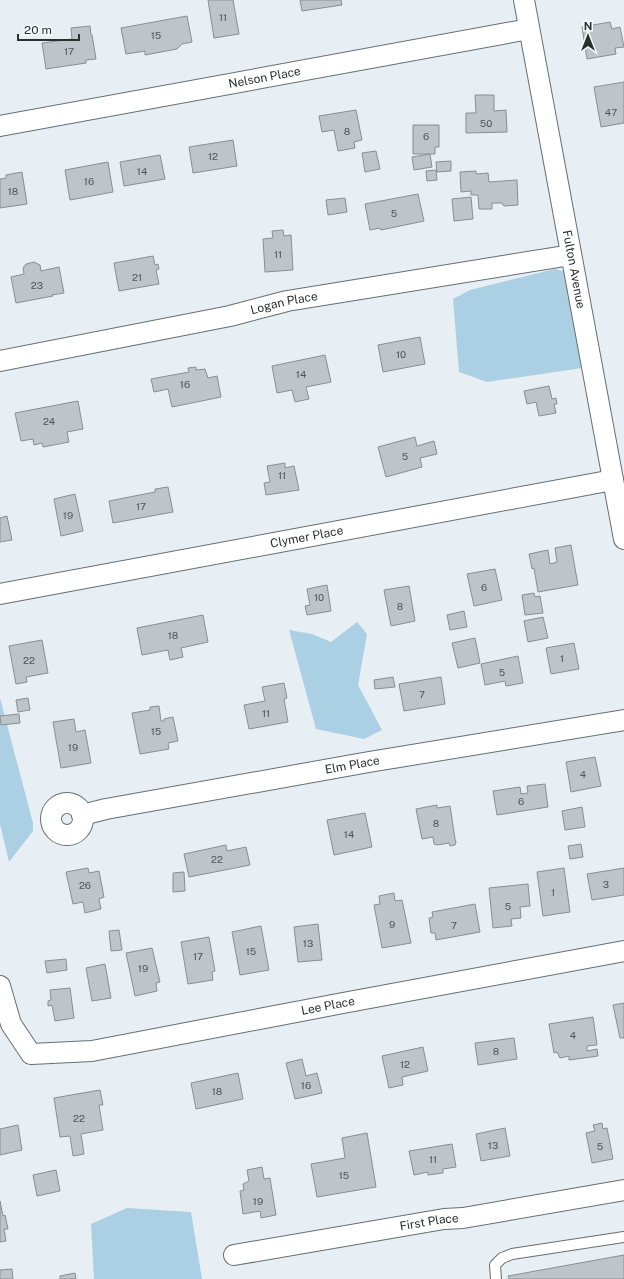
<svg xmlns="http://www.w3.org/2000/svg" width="624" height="1279" viewBox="0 0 624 1279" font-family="'Public Sans',sans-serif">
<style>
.green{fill:#abd0e3}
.building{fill:#bdc5ca;stroke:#878f93}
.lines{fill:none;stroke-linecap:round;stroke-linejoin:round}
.lane-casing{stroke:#676e72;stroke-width:12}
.street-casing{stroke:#676e72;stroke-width:22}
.lane{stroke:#fff;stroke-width:10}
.street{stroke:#fff;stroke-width:20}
.labels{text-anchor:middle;stroke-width:3.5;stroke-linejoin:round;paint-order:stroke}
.number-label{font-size:10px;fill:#505456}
.street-label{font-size:12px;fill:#2b2f30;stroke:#f7fcfe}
</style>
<rect width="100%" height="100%" fill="#e7eff4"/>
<g class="green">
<polygon points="555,269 566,272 582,368 487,382 459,372 453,299 470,290"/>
<polygon points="357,622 367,634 358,685 382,730 364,739 316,729 289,630 312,634 331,642"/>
<polygon points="0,698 33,823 33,831 9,862 0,824"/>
<polygon points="127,1208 191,1212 202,1279 94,1279 91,1224"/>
</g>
<g class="building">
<polygon points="208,0 233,0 239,34 214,38"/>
<polygon points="300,0 341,0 342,5 302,11"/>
<polygon points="187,16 192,42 182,44 177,49 145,55 145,51 126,54 121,28"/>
<polygon points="610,22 612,29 620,27 624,47 615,48 616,54 587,59 582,27"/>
<polygon points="90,26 91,35 92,35 96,59 86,60 86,63 46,69 42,43 72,39 71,28"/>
<polygon points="624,82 624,123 601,127 594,87"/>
<polygon points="475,95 494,95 494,111 506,110 507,132 466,133 466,113 476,113"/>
<polygon points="356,110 362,140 354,142 355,148 338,151 334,130 322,132 319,116"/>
<polygon points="413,125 439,125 439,147 435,147 435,154 413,154"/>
<polygon points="233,140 237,166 193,173 189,147"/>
<polygon points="376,151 380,169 365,172 362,153"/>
<polygon points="430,154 432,167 414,170 412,157"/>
<polygon points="160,155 165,179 124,186 120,162"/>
<polygon points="451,161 451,171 437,172 436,162"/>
<polygon points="108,162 113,192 70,200 65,170"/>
<polygon points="436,170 437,180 427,181 426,171"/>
<polygon points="476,171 476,174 488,173 489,182 517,180 518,205 504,206 502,203 492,203 492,209 479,209 478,195 471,195 471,191 461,192 460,172"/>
<polygon points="22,172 27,204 0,208 0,179 6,178 6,175"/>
<polygon points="418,194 424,221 381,230 380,228 370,230 365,204"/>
<polygon points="471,197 473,219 454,221 452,199"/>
<polygon points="345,198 347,212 328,215 326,200"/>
<polygon points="283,230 284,236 291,235 293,270 265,272 263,239 273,238 272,231"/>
<polygon points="153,256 155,265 158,264 159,269 156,270 159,284 119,291 114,263"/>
<polygon points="34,262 40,265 41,271 59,267 64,293 52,295 53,296 16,303 11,277 24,274 23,268 26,264"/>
<polygon points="420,337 425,364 383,372 378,345"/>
<polygon points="325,355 331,382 306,387 309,399 295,402 292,390 277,393 272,366"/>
<polygon points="196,367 196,370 205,369 208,378 217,376 221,397 172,407 168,389 154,392 151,379 189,372 188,368"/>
<polygon points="549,386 552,399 556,398 557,404 554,404 556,413 539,416 536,402 527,404 524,391"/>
<polygon points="78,401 83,429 67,432 69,442 43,447 42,443 34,445 33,439 21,441 15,413"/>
<polygon points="415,437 417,446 434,441 437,454 420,458 422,467 386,477 378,447"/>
<polygon points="285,463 285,468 294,466 299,490 266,495 264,483 270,482 267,466"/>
<polygon points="168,487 173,512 113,523 109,501 155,492 155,489"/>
<polygon points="75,494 83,531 61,536 54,499"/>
<polygon points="7,516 12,540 0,542 0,518"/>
<polygon points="571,545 578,585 538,592 534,568 532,569 529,554 548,550 550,564 557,562 555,548"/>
<polygon points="495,569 502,600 474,606 467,574"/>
<polygon points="327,585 331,611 307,615 305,606 310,605 307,589"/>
<polygon points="409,586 415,621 391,626 384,590"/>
<polygon points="534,593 535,597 540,596 543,613 525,615 522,595"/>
<polygon points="464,611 467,627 450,630 447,615"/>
<polygon points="203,615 208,642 181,648 183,657 170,660 168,650 142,655 137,628"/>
<polygon points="543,617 548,638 528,642 524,621"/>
<polygon points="475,638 480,663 458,668 452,643"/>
<polygon points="42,640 48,673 26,677 27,682 16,684 9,646"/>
<polygon points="574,643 579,669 551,674 546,648"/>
<polygon points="518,656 523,683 506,686 505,681 485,685 481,664"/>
<polygon points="393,677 395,687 375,689 374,680"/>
<polygon points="441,677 445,704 404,711 399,684"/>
<polygon points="284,683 287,698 284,699 288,722 249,729 244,705 265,701 262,687"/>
<polygon points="28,698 30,710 18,712 16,700"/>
<polygon points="159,706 161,721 164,721 164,719 173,717 178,741 168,743 169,749 140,754 132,713 150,710 150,707"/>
<polygon points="19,714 20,723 1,725 0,716"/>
<polygon points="74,719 76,732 85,730 91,763 61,768 53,722"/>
<polygon points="595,757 601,786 571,792 566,762"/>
<polygon points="545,784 548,807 497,815 493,791 520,787 521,794 528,793 527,786"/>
<polygon points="437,805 437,808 450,806 455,839 456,842 455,845 450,846 449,843 437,845 434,844 433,837 422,839 416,809"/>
<polygon points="582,807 585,827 565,830 562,811"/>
<polygon points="365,813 372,847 334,855 327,820"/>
<polygon points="581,844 583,857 570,859 568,846"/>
<polygon points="226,845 227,851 246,847 250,865 189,877 184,854"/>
<polygon points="88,868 89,873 99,871 104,897 99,899 101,909 85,913 83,902 73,904 66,872"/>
<polygon points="564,868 570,912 543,916 537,872"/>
<polygon points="624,868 624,895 592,900 587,874"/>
<polygon points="184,872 185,891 173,892 173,873"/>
<polygon points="528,884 530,906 520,907 521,918 511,919 512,926 493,928 489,888"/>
<polygon points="394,893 395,901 402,900 411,943 382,948 374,905 380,904 379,896"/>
<polygon points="475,904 480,932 436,940 435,933 431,933 429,918 433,917 432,912"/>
<polygon points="318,924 322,960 298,962 294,927"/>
<polygon points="261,926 269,970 240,975 232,932"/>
<polygon points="119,930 122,950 111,951 109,931"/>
<polygon points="209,937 215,971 212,972 213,980 188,984 181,942"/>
<polygon points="152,948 160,982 156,983 157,991 135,996 126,953"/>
<polygon points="66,959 67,970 47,973 45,961"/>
<polygon points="105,964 111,998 92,1001 86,968"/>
<polygon points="70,988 74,1018 55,1021 52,1005 48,1006 48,1001 51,1000 50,990"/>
<polygon points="624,1003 624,1038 620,1038 613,1005"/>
<polygon points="593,1017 597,1045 587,1046 587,1051 597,1049 598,1056 569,1060 569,1056 560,1058 557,1052 554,1053 549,1024"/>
<polygon points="514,1038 517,1059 478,1065 475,1043"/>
<polygon points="423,1047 428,1071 402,1077 403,1085 389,1088 382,1056"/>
<polygon points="302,1059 306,1076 317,1073 322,1093 295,1099 286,1063"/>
<polygon points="238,1073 243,1099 196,1109 191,1083"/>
<polygon points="100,1090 103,1105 99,1105 103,1130 81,1134 84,1154 73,1156 70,1136 60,1137 54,1098"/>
<polygon points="602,1123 603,1129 607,1128 613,1159 592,1163 586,1133 595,1131 593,1125"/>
<polygon points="18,1125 22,1150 0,1155 0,1129"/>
<polygon points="505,1128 510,1156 481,1161 476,1134"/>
<polygon points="367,1133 376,1187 317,1197 311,1164 345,1158 342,1138"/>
<polygon points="452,1144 456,1167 443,1169 443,1173 428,1175 428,1172 414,1175 409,1151"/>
<polygon points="262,1167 264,1179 270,1178 276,1215 261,1218 260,1211 243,1214 240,1191 244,1190 243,1184 249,1181 247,1170"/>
<polygon points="56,1170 60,1191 37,1196 33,1175"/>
<polygon points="0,1201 3,1216 5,1215 8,1229 4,1229 6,1241 0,1242"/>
<polygon points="624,1255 624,1279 509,1279 508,1276"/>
<polygon points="12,1269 13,1279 0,1279 0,1270"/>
<polygon points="75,1273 76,1279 60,1279 60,1276"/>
</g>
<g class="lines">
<defs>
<polyline id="lane" points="496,1279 495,1265 502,1258 512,1254 624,1237"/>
<g id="street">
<path id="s1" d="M524 0 624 539"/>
<path id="s2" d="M0 126 529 29"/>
<path id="s3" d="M0 361 230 316 287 301 571 255"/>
<path id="s4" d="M0 594 613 480"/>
<circle cx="67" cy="819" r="16"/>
<path id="s5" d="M82 815 106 809 369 762 624 720"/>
<path id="s6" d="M0 986 11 1024 31 1054 92 1051 343 1003 624 951"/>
<path id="s7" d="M234 1255 444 1219 463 1218 624 1190"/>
</g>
</defs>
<use href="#lane" class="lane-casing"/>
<use href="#street" class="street-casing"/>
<use href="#lane" class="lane"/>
<use href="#street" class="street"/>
</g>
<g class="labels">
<g class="number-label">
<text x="223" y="21">11</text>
<text x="156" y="39">15</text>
<text x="69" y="55">17</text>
<text x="611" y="116">47</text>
<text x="486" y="127">50</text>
<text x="347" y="135">8</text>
<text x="426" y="140">6</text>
<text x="213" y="160">12</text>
<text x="142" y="175">14</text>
<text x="89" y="185">16</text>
<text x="13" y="195">18</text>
<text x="394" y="217">5</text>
<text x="278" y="258">11</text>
<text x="137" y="281">21</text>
<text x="37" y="289">23</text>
<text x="401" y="358">10</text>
<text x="301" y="378">14</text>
<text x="185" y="388">16</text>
<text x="49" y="425">24</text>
<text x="405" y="460">5</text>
<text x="282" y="479">11</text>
<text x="141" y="510">17</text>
<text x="68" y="519">19</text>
<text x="484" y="591">6</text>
<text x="319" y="601">10</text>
<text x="400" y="610">8</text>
<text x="173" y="639">18</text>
<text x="562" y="662">1</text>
<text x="29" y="664">22</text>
<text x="502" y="676">5</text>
<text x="422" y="698">7</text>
<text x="266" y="717">11</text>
<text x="156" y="735">15</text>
<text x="73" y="751">19</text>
<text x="583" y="778">4</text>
<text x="521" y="805">6</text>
<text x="436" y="827">8</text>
<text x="349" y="838">14</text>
<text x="217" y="863">22</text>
<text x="606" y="888">3</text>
<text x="85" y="889">26</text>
<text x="553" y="896">1</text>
<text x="508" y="910">5</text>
<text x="392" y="928">9</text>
<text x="454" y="929">7</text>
<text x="308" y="947">13</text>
<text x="251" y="955">15</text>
<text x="198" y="960">17</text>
<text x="143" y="972">19</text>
<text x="573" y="1039">4</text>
<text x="496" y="1055">8</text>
<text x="405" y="1068">12</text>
<text x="306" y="1089">16</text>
<text x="217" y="1095">18</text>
<text x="79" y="1122">22</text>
<text x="493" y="1149">13</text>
<text x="600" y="1150">5</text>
<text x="433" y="1163">11</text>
<text x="344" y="1179">15</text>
<text x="258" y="1205">19</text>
</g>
<g class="street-label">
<text dy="4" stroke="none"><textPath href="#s2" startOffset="269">Nelson Place</textPath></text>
<text dy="4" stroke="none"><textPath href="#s1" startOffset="274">Fulton Avenue</textPath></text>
<text dy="4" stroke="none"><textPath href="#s3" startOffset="290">Logan Place</textPath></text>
<text dy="4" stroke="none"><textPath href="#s4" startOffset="312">Clymer Place</textPath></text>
<text dy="4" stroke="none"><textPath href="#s5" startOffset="275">Elm Place</textPath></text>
<text dy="4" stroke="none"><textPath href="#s6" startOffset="377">Lee Place</textPath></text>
<text dy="4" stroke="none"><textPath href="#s7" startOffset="198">First Place</textPath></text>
</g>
</g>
<g transform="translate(588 36)" stroke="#f7fcfe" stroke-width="3" paint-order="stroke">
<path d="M0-3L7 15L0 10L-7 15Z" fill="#2b2f30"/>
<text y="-6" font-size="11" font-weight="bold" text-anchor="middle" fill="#2b2f30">N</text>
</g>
<path d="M18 34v6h61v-6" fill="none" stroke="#2b2f30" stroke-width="2"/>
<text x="24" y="34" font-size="12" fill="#2b2f30" stroke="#f7fcfe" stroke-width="3" paint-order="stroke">20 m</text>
</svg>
